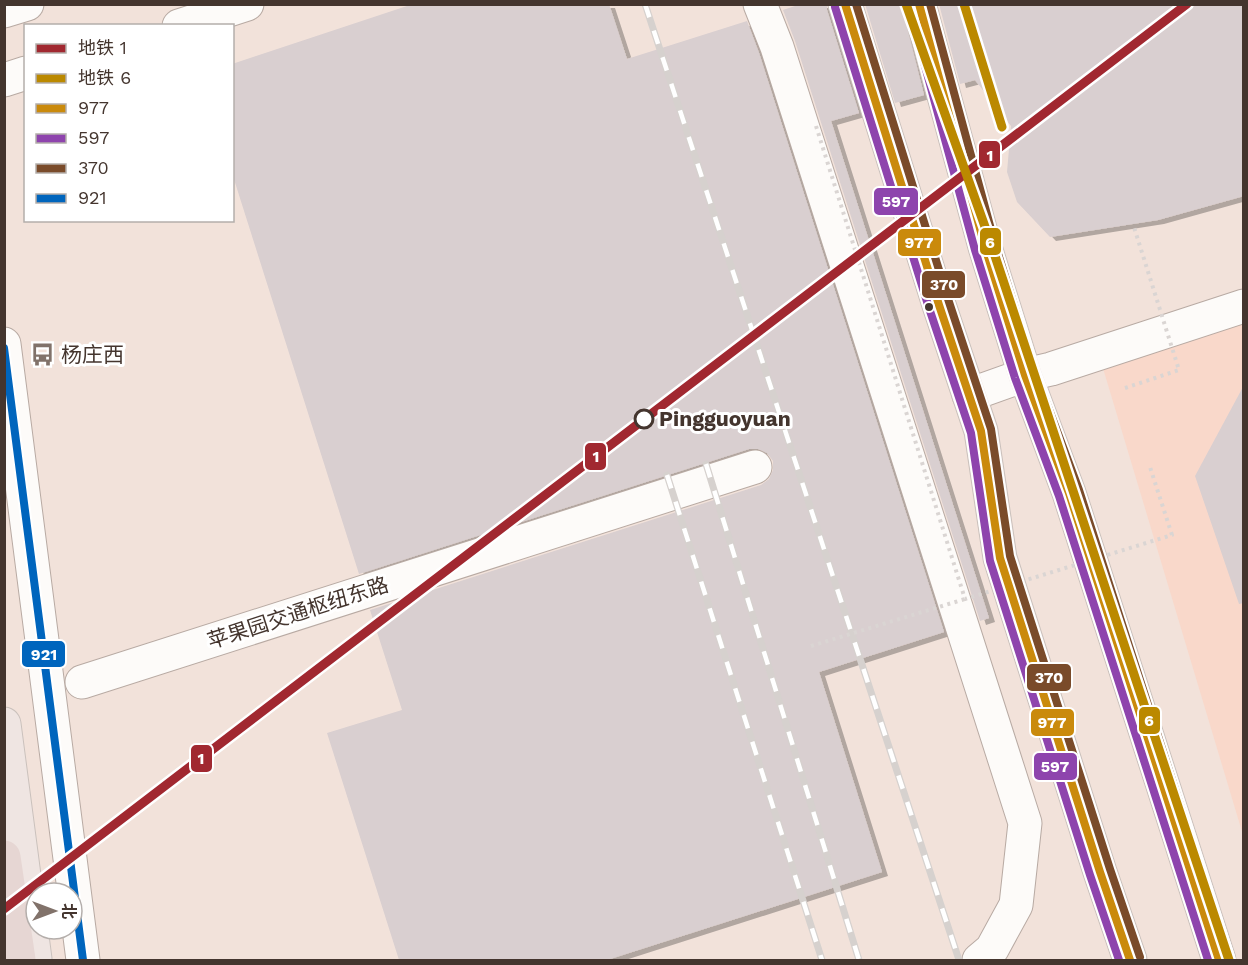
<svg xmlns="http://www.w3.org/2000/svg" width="1248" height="965" viewBox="0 0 1248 965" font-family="'Work Sans','Noto Sans SC',sans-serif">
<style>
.built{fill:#f9d8ca}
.building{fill:#d9cfd0;filter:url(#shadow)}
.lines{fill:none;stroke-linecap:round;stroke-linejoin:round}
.minor-casing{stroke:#b8aaa3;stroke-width:35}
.major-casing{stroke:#cac1bc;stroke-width:35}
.highway-casing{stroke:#cac1bc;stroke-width:35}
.minor{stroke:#fdfbf9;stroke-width:33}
.major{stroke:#efe5e2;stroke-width:33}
.highway{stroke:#e6d6d3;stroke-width:33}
.rail-casing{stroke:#d6d1ce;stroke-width:7}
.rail{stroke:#fff;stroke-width:4.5;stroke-dasharray:14;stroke-linecap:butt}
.path-bridge{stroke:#dad5d3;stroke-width:4;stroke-dasharray:3 4.5;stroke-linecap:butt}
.bus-1-casing{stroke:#fff;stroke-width:12}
.bus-2-casing{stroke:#fff;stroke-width:12}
.bus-3-casing{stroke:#fff;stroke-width:12}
.bus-4-casing{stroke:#fff;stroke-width:12}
.bus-1{stroke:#ca8a0c;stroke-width:8}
.bus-2{stroke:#8e44ad;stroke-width:8}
.bus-3{stroke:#7a4b2a;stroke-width:8}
.bus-4{stroke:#0065bd;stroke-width:8}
.metro-1-casing{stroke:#fff;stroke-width:14}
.metro-2-casing{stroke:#fff;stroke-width:14}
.metro-1{stroke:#a12830;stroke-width:9}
.metro-2{stroke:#bb8900;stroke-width:9}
.bus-dot{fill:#44352e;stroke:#fff;stroke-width:2}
.stop-dot{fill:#fff;stroke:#44352e;stroke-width:3}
.labels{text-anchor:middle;stroke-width:6;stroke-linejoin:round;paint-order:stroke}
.poi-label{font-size:21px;fill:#44352e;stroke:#fff;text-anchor:start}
.stop-label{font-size:21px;font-weight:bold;fill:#44352e;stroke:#fff;text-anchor:start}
.street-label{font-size:21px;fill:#44352e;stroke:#fff}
.line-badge{stroke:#fff;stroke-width:2}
.badge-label{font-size:16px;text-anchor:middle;font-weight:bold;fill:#fff}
</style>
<defs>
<filter id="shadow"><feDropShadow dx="6" dy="4" stdDeviation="0" flood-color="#0004"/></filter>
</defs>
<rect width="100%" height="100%" fill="#f2e2da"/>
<polygon class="built" points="1243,319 1243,835 1102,365"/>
<g class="building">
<polygon points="413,4 609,4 627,59 747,21 759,53 944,632 819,672 882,872 607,960 399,960 327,733 402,710 370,610 761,485 769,479 773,470 773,461 767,453 758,449 749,449 359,574 232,173 232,64"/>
<polygon points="801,4 827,4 827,10 859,113 831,121 989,618 980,621 795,41 783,10"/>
<polygon points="865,4 901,4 924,95 895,103"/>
<polygon points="939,4 1244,4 1244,196 1158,220 1050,237 1017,202 1007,172 1011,126 975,80 960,84"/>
<polygon points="1244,385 1244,603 1239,604 1195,476"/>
</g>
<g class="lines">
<defs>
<g id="minor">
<polyline points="760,4 777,47 1025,823 1016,905 992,949 979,960"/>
<polyline points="4,11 27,4"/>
<polyline points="179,26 247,4"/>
<polyline points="4,80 26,73"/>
<polyline points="4,344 83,960"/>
<polyline points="969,395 1025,375 1051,369 1244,306"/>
<polyline points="82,682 755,467"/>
</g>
<g id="major">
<polyline points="845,4 939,305 981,431 1000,558 1100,872 1130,960"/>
<polyline points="919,4 985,247 1025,375 1069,493 1219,960"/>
<polyline points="4,724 35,959"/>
</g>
<polyline id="highway" points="4,857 19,960"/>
</defs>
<use href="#minor" class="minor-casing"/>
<use href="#major" class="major-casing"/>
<use href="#highway" class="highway-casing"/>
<use href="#minor" class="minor"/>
<use href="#major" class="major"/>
<use href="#highway" class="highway"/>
<defs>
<g id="rail">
<polyline points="645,4 959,960"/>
<polyline points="706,464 859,960"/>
<polyline points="667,475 822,960"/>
</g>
</defs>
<use href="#rail" class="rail-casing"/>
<use href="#rail" class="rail"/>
<g class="path-bridge">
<polyline points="816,126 965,599 1172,535 1149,464"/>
<polyline points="1125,388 1179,370 1133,224"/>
<polyline points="811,646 965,599"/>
</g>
<defs>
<g id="bus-1">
<polyline points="845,4 939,305 981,431 1000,558 1100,872 1130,960"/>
<polyline points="919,4 985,247 1025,375 1069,493 1219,960"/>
</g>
<g id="bus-2">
<polyline points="835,7 929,308 971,433 990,561 1090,875 1119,960"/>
<polyline points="909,7 975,250 1015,378 1059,496 1208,960"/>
</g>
<g id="bus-3">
<polyline points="856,4 949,302 991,429 1010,556 1110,869 1140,957"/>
<polyline points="930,4 995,244 1035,372 1079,490 1229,957"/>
</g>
<polyline id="bus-4" points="4,348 83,960"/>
</defs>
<use href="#bus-1" class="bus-1-casing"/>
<use href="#bus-2" class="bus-2-casing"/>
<use href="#bus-3" class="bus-3-casing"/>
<use href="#bus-4" class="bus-4-casing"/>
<use href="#bus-1" class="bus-1"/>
<use href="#bus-2" class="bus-2"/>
<use href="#bus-3" class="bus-3"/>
<use href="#bus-4" class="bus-4"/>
<defs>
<polyline id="metro-1" points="4,909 1187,4"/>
<g id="metro-2">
<polyline points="906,4 989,238 1229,960"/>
<polyline points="964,4 1002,127"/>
</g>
</defs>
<use href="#metro-1" class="metro-1-casing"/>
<use href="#metro-2" class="metro-2-casing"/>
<use href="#metro-1" class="metro-1"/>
<use href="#metro-2" class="metro-2"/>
</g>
<defs>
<symbol id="bus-bare" viewBox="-9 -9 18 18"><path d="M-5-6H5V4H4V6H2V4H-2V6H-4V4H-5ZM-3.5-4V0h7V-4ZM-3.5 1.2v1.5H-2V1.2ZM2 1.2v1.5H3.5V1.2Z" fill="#81726a" stroke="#fff" stroke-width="2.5" paint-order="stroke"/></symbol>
</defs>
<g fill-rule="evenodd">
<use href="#bus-bare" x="26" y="338" width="33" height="33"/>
</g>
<circle class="bus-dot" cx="929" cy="307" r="5"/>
<circle class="stop-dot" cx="644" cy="419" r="9"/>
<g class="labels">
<g class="poi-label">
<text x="61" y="362">杨庄西</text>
</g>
<g class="stop-label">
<text x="659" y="426">Pingguoyuan</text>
</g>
<g class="street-label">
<text transform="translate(298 613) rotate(-18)" y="7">苹果园交通枢纽东路</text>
</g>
</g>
<g class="line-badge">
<rect x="978" y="140" width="23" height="29" rx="6" fill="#a12830"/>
<rect x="873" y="187" width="46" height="29" rx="6" fill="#8e44ad"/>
<rect x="979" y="227" width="23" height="29" rx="6" fill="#bb8900"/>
<rect x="897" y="228" width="45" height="29" rx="6" fill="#ca8a0c"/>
<rect x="921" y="270" width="45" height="29" rx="6" fill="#7a4b2a"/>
<rect x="584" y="442" width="23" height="29" rx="6" fill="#a12830"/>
<rect x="21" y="640" width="45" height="28" rx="6" fill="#0065bd"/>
<rect x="1026" y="663" width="46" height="29" rx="6" fill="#7a4b2a"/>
<rect x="1138" y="706" width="23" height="29" rx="6" fill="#bb8900"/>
<rect x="1030" y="708" width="45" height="29" rx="6" fill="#ca8a0c"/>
<rect x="190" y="744" width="23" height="29" rx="6" fill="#a12830"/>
<rect x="1033" y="752" width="45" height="29" rx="6" fill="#8e44ad"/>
</g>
<g class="badge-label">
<text x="990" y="161">1</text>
<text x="896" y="207">597</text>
<text x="990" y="248">6</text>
<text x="919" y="248">977</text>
<text x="944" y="290">370</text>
<text x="596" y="462">1</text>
<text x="44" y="660">921</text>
<text x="1049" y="683">370</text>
<text x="1149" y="726">6</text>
<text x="1052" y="728">977</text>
<text x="201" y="764">1</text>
<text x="1055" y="772">597</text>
</g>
<rect width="1248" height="965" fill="none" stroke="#44352e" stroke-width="12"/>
<rect x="24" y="24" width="210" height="198" fill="#ffffff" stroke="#b4aeab" stroke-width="1.5"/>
<rect x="36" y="44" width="30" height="9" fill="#a12830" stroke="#b4aeab" stroke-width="1.5"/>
<text x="78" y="54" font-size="18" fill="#44352e">地铁 1</text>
<rect x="36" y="74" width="30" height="9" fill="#bb8900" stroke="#b4aeab" stroke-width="1.5"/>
<text x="78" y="84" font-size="18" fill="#44352e">地铁 6</text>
<rect x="36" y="104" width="30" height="9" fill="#ca8a0c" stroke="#b4aeab" stroke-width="1.5"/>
<text x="78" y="114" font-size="18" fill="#44352e">977</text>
<rect x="36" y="134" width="30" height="9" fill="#8e44ad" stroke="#b4aeab" stroke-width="1.5"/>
<text x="78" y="144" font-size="18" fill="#44352e">597</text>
<rect x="36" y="164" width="30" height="9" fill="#7a4b2a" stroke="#b4aeab" stroke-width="1.5"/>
<text x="78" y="174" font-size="18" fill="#44352e">370</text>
<rect x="36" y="194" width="30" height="9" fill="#0065bd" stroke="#b4aeab" stroke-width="1.5"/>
<text x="78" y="204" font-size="18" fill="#44352e">921</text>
<g transform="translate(54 911) rotate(90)"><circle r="28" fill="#ffffff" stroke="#b4aeab" stroke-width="1.5"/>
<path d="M0-4.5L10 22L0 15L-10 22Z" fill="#81726a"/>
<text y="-9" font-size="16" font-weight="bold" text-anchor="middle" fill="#44352e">北</text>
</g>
</svg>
